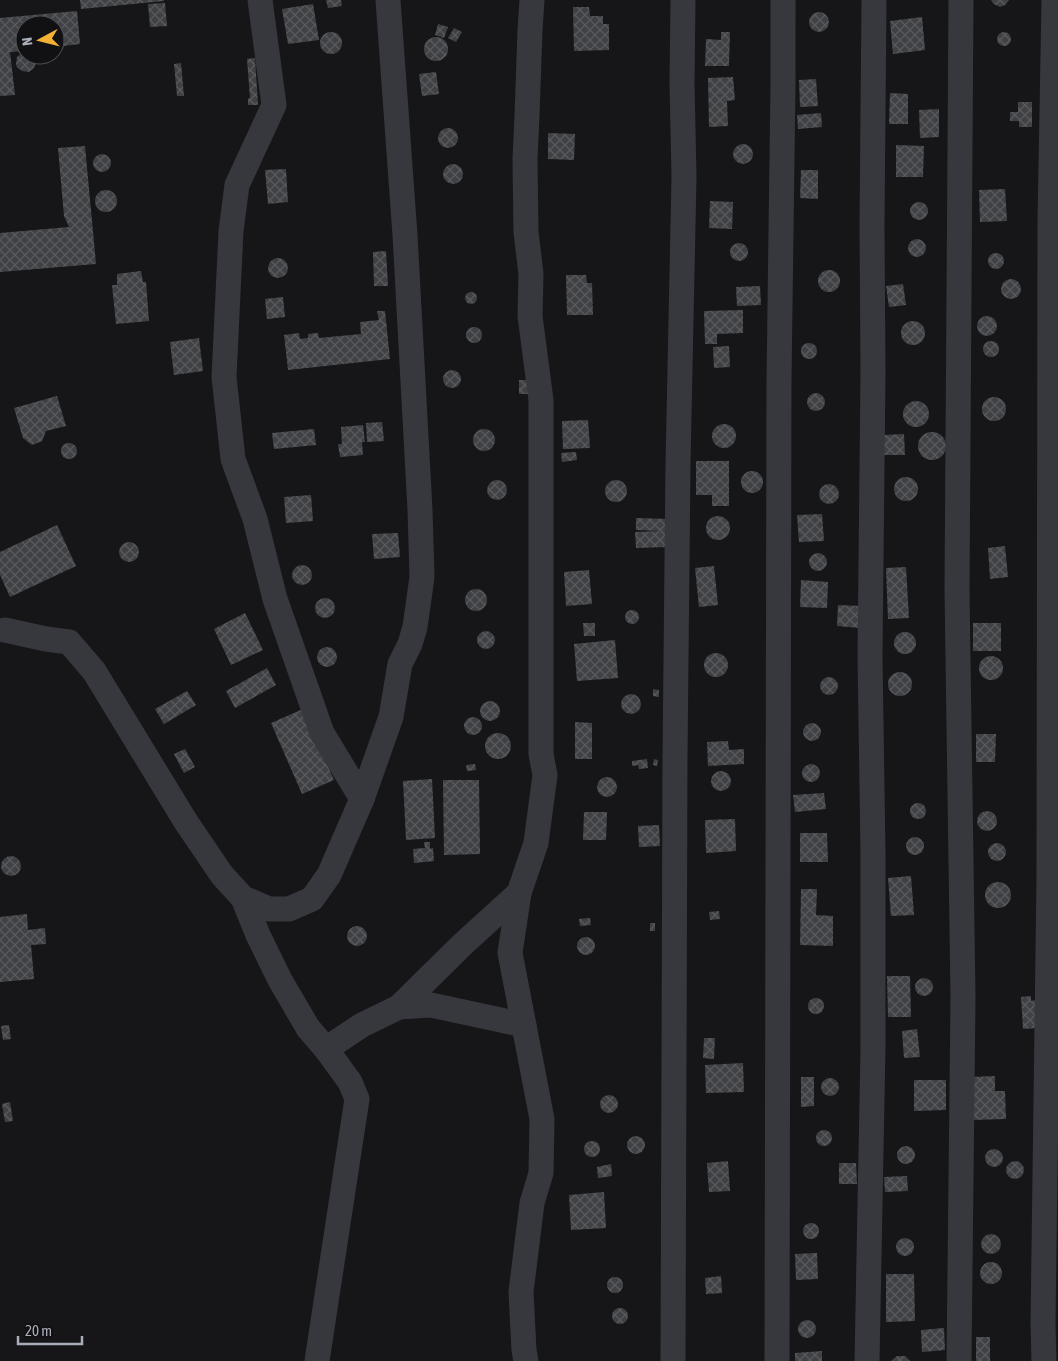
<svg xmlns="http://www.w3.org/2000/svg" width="1058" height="1361" viewBox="0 0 1058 1361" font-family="'Asap Condensed',sans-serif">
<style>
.building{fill:url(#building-cross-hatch)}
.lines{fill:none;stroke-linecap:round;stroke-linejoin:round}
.street{stroke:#37383d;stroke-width:25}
</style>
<defs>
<pattern id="building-cross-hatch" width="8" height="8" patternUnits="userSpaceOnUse" patternTransform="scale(1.25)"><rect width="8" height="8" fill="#404145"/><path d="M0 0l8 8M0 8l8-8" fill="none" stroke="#595a5e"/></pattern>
</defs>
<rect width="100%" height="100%" fill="#161618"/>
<g class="building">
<polygon points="80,0 164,0 164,1 81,9"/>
<polygon points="326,0 341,0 342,6 328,8"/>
<polygon points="991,0 1009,0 1005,5 1000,7 994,4"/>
<polygon points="165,3 167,26 150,27 148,4"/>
<polygon points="313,4 319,40 288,44 282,9"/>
<polygon points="573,7 589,7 590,16 603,16 603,24 609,24 609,50 574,51"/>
<polygon points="77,11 80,44 55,47 55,25 25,25 25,51 10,52 15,95 0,96 0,18"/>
<circle cx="819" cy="22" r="10"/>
<polygon points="922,17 925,50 893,54 890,21"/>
<polygon points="438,24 448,27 444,38 435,35"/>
<polygon points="454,28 462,32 456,42 448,38"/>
<circle cx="1004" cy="39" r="7"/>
<polygon points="721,32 730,32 729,66 705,66 706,39 721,40"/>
<circle cx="331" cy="43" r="11"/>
<circle cx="436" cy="49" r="12"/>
<polygon points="25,52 25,55 34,56 36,62 34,68 29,72 22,71 17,67 16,64 17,57 22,53"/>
<polygon points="255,58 258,105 248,105 248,99 250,98 247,59"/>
<polygon points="181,63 184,96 177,96 174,64"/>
<polygon points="436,72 439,94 422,96 419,74"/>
<polygon points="733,77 735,100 727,101 728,126 709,127 708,78"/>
<polygon points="816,79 818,106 800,107 799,80"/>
<polygon points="890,93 908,94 908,124 889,124"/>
<polygon points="1018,102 1032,102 1032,127 1019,127 1019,121 1010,121 1010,112 1018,112"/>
<polygon points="939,109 939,137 920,138 919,110"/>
<polygon points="821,113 822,127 798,129 797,115"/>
<circle cx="448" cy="138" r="10"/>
<polygon points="548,133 575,134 574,160 548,159"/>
<circle cx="743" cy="154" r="10"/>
<polygon points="896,145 924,146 923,177 896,177"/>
<polygon points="85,146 96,264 0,272 0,233 69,227 64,216 58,148"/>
<circle cx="102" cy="163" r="9"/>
<circle cx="453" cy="174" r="10"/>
<polygon points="286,169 288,202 268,204 265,170"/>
<polygon points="801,170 818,170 818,199 800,198"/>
<polygon points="1005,189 1007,221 980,222 979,190"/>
<circle cx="106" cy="201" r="11"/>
<polygon points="710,201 733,202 732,229 709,228"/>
<circle cx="919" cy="211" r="9"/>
<circle cx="917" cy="248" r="9"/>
<circle cx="739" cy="252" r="9"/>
<polygon points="386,251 388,286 374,286 373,252"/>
<circle cx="996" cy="261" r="8"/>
<circle cx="278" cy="268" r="10"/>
<circle cx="829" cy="281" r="11"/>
<polygon points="141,271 143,282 146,282 149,321 116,324 112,285 117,285 117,274"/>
<polygon points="566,275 586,275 587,283 592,283 593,315 567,315"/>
<circle cx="1011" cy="289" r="10"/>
<polygon points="903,284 906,305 889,307 886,286"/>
<polygon points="760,286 761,305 737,306 736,287"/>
<circle cx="471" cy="298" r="6"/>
<polygon points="283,297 285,317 267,319 265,299"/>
<polygon points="743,310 743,333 717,334 717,344 705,344 704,311"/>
<polygon points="377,311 385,311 390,359 288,370 284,335 299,333 300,339 308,338 308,334 318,333 319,338 361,334 360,322 379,320"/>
<circle cx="987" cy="326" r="10"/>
<circle cx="913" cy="333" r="12"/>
<circle cx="474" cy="335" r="8"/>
<polygon points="199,338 203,371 174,375 170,342"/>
<circle cx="991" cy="349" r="8"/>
<circle cx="809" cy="351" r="8"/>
<polygon points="729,346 730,367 714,368 713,347"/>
<circle cx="452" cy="379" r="9"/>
<rect x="519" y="380" width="10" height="14"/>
<circle cx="816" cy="402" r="9"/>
<polygon points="57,396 66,426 46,431 42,441 32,445 23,438 14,408"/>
<circle cx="994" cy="409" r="12"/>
<circle cx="916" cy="414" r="13"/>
<polygon points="588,420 590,448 563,449 562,421"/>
<polygon points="382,422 384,441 367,442 366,423"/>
<circle cx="724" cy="436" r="12"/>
<polygon points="363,425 365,442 362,442 363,455 340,457 338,444 342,444 341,427"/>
<polygon points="314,429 316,445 274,449 272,433"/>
<circle cx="484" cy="440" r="11"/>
<circle cx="932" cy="446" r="14"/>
<polygon points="904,434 905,455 884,455 884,435"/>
<circle cx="69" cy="451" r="8"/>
<polygon points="576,452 577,460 562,462 561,453"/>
<polygon points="696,461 729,461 729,506 712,506 712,495 696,495"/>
<circle cx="752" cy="482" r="11"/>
<circle cx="906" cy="489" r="12"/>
<circle cx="616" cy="491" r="11"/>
<circle cx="497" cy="490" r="10"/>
<circle cx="829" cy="494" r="10"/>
<polygon points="311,495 313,521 286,523 284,497"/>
<polygon points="822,514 824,541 799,542 797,515"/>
<circle cx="718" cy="528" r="12"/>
<polygon points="636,518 668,519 668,547 636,548 635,532 662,531 636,530"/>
<polygon points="57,525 76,566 10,597 0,575 0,552"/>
<polygon points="398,533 400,557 374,559 372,534"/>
<circle cx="129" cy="552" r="10"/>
<polygon points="1005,546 1008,577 990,579 988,548"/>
<circle cx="818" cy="562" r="9"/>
<circle cx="302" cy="575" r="10"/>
<polygon points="714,566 718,605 699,607 695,568"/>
<polygon points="906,567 909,618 888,619 886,568"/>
<polygon points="589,570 592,604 566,606 564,572"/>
<polygon points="801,580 828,582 827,608 800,607"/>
<circle cx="476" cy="600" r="11"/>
<circle cx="325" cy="608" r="10"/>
<polygon points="838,605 862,606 860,628 837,626"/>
<circle cx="632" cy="617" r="7"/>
<polygon points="245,613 263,650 231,665 214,629"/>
<polygon points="583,623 595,623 595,636 584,636"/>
<rect x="973" y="623" width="28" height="28"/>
<circle cx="486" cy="640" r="9"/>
<circle cx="905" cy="643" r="11"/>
<polygon points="615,640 618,678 577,681 574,644"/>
<circle cx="327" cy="657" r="10"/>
<circle cx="716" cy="665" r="12"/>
<circle cx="991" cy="668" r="12"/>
<polygon points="267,668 276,685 235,708 226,691"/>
<circle cx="900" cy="684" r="12"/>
<circle cx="829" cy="686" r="9"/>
<polygon points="653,689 659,690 659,697 653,696"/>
<polygon points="187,691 196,705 164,724 155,709"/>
<circle cx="631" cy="704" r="10"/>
<circle cx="490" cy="711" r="10"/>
<polygon points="303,709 334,780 302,794 271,723"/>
<circle cx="473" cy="726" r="9"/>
<polygon points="575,722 592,723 592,759 575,759"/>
<circle cx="812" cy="732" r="9"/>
<circle cx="498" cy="746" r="13"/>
<polygon points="976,734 996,734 995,762 976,762"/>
<polygon points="728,741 729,750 744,749 744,764 708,766 707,742"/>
<polygon points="185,749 195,767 184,773 174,754"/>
<polygon points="647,759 648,768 639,769 638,765 632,766 632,761"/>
<polygon points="654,759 658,760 657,766 653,765"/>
<polygon points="475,764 476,770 467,771 466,765"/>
<circle cx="811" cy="773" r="9"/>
<circle cx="721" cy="781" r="10"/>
<circle cx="607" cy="787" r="10"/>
<polygon points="432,779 435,838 406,840 403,781"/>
<polygon points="443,780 479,780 480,854 444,855"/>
<polygon points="824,793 826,809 795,812 793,795"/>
<circle cx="918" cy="811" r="8"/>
<circle cx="987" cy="821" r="10"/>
<polygon points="584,812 607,812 606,840 583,840"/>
<polygon points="735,819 736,851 706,853 705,820"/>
<polygon points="659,825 660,846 639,847 638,826"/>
<polygon points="800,833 827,833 828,862 800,862"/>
<circle cx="915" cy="846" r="9"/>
<polygon points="424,842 430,842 430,849 433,848 434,861 414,863 413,849 425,848"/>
<circle cx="997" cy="852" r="9"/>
<circle cx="11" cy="866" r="10"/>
<polygon points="911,876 914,915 891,916 888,878"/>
<circle cx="998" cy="895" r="13"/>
<polygon points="801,889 817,889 816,915 833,916 833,946 800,945"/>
<polygon points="719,911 720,919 710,920 709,912"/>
<polygon points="27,914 28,930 45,928 46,944 31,945 34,979 0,982 0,917"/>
<polygon points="590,918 591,925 580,926 579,919"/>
<rect x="650" y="923" width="5" height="8"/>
<circle cx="357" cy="936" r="10"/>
<circle cx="586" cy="946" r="9"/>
<polygon points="887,976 910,976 911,1017 888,1017"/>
<circle cx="924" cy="987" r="9"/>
<polygon points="1031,996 1031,1001 1035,1000 1037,1028 1023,1029 1021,997"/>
<circle cx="816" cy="1006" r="8"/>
<polygon points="9,1025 11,1039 3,1040 1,1026"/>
<polygon points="917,1029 920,1057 904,1058 902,1031"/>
<polygon points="704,1038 715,1038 714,1059 703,1058"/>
<polygon points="743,1063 744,1092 706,1093 705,1065"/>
<polygon points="995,1076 995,1091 1005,1091 1006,1119 972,1120 971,1077"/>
<polygon points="801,1077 814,1077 814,1106 801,1107"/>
<circle cx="830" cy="1087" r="9"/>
<polygon points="914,1080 946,1080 946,1110 914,1111"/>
<circle cx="609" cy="1104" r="9"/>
<polygon points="10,1102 13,1121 5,1122 2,1104"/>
<circle cx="824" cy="1138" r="8"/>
<circle cx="636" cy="1145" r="9"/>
<circle cx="592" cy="1149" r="8"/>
<circle cx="906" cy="1155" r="9"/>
<circle cx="994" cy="1158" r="9"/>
<circle cx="1015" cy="1170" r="9"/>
<polygon points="728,1161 730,1191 709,1192 707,1163"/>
<polygon points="839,1163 856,1163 857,1184 839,1184"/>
<polygon points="611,1164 612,1176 598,1178 597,1167"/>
<polygon points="907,1176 908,1191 885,1192 884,1177"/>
<polygon points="604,1192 606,1228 571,1230 569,1195"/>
<circle cx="811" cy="1231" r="8"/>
<circle cx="991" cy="1244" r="10"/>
<circle cx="905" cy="1247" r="9"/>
<polygon points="817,1253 818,1279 796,1280 795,1254"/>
<circle cx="991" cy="1273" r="11"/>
<polygon points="886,1274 914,1274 915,1321 886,1322"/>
<polygon points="721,1276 722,1293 706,1294 705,1278"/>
<circle cx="615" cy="1285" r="8"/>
<circle cx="620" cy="1316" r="8"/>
<circle cx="807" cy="1329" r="9"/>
<polygon points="944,1328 945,1350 922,1352 921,1330"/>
<rect x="976" y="1337" width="14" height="24"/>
<polygon points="822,1351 822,1361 795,1361 795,1353"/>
<polygon points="897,1356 905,1356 910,1361 891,1361"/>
</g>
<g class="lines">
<g class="street">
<polyline points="260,0 274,105 237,185 231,231 224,377 233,459 255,519 275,599 322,733 362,799"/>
<polyline points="5,630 46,639 69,642 94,671 186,822 222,875 243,898 258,935 280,980 308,1028 326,1049 350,1082 357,1099 317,1361"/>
<polyline points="243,898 269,909 289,909 312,899 329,875 362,799 391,717 400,664 410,644 415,627 422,577 420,510 405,235 388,0"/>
<polyline points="399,1007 463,944 519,893"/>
<polyline points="326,1049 362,1025 399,1007 431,1005 524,1025"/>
<polyline points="526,1361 524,1350 521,1292 532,1203 541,1173 542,1119 510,953 519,893 536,843 545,775 541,754 541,400 530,316 531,274 526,232 525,159 527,116 530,30 532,0"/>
<polyline points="673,1361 675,758 678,464 684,177 682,83 683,0"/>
<polyline points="777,1361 779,381 783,84 783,0"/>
<polyline points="867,1361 873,1048 873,853 870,656 873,372 872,225 874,0"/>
<polyline points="959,1361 963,997 957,590 961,0"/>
<polyline points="1044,1361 1043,1324 1049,877 1050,222 1054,0"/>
</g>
</g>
<g transform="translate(40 40) rotate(263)"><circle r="24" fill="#111113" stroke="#4d4f55"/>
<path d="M0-4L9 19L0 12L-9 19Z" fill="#f2b134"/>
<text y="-8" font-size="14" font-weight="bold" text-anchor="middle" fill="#a8adb8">N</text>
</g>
<path d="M18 1336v8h64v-8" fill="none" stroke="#a8adb8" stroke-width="2.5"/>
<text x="25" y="1336" font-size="15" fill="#a8adb8" stroke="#111113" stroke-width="4" paint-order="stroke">20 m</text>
</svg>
